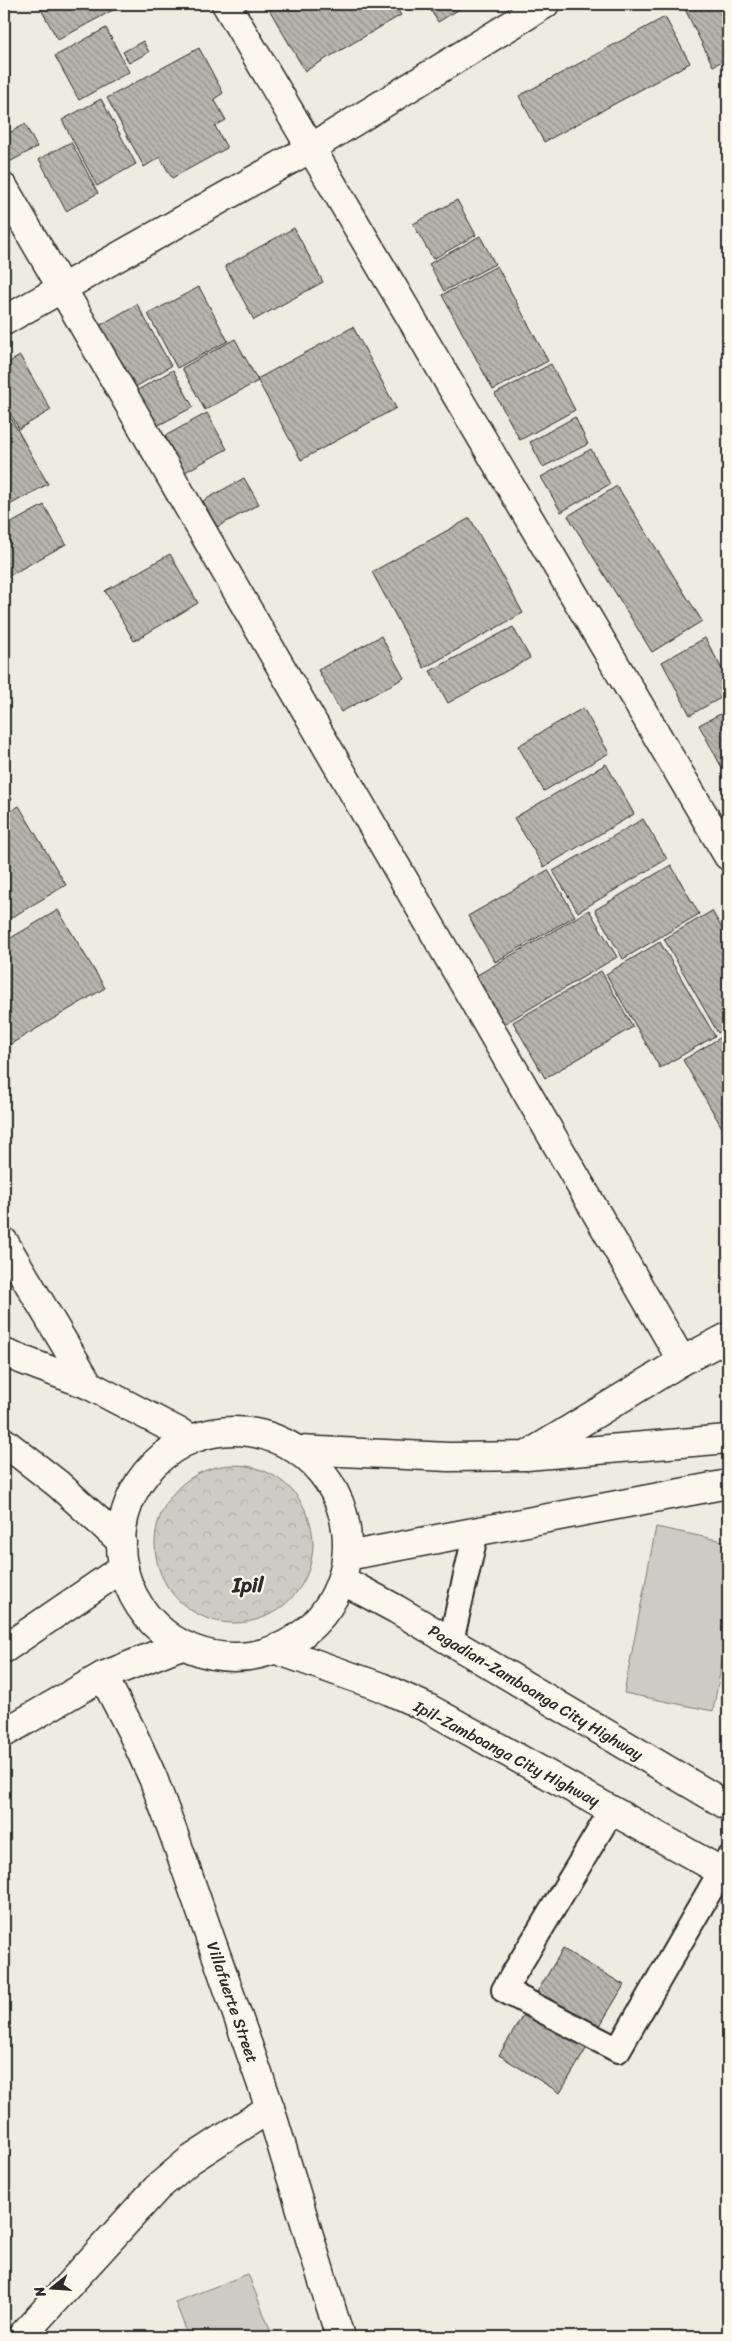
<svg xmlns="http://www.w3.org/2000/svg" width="732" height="2341" viewBox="0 0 732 2341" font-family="Sriracha,sans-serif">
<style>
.forest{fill:url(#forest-crowns);stroke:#7c7b76}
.garden{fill:#cecbc2;stroke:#7c7b76}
.building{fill:url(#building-back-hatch);stroke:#2b2b2b}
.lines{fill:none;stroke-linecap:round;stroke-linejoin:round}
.lane-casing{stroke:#2b2b2b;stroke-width:28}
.street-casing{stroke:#2b2b2b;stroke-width:31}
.secondary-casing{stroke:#2b2b2b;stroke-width:31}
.primary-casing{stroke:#2b2b2b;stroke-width:31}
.lane{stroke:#fbf7ec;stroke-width:24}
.street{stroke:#fbf7ec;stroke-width:28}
.secondary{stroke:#fbf7ec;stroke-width:28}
.primary{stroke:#fbf7ec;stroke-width:28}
.labels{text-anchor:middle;stroke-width:4.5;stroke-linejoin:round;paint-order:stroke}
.street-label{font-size:16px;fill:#2b2b2b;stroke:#fbf7ec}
.district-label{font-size:21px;font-weight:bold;fill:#2b2b2b;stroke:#fbf7ec}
</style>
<defs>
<pattern id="forest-crowns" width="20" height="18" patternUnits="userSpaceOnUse" patternTransform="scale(1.25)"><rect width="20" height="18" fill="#cecbc2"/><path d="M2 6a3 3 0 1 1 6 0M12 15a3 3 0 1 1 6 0" fill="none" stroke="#b1aea7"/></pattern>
<pattern id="building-back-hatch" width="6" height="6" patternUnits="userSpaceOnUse" patternTransform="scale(1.25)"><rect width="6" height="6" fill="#b8b5ae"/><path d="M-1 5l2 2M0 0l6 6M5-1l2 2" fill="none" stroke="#96938e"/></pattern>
</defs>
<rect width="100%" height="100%" fill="#eeebe0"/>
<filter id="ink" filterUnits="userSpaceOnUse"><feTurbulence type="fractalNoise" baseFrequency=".02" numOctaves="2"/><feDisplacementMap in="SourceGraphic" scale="10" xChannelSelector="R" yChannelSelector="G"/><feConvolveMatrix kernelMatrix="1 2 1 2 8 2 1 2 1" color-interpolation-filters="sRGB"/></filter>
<g filter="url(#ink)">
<circle class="forest" cx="234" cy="1544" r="79"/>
<g class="garden">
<polygon points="656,1527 728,1542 728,1629 713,1711 624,1693"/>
<polygon points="248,2274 273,2337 189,2337 175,2302"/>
</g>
<g class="building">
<polygon points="38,4 124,4 58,40"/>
<polygon points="266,4 394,4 401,15 305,71"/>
<polygon points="427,4 468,4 438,22"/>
<polygon points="685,4 728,4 728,58 713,66 683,5"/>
<polygon points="665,17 690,63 544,142 519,96"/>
<polygon points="106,28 129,72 79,100 55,56"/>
<polygon points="143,41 149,52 129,63 123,52"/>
<polygon points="199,48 223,93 214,99 226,120 215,126 227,148 172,178 160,157 144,167 107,98"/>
<polygon points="101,99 136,164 97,186 62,120"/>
<polygon points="25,124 37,147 4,165 4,136"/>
<polygon points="71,142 98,193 66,211 39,159"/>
<polygon points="457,200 476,235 433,259 413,224"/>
<polygon points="294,228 323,282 254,320 225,266"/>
<polygon points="480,236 495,264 444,291 429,264"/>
<polygon points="497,266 548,361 493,390 442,295"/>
<polygon points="199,287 228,341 177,368 148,314"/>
<polygon points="137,304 171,366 132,389 97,327"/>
<polygon points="353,327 396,408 301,460 257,379"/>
<polygon points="235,339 258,381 205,410 182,368"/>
<polygon points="20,356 51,410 19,429 4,402 4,365"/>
<polygon points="551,364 575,410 520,440 495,394"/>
<polygon points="173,370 193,407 155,427 136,391"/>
<polygon points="4,406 48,484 4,508"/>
<polygon points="207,413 227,449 185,472 165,436"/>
<polygon points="575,417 588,444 543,467 530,442"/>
<polygon points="591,449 610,484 561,512 541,477"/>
<polygon points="244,478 259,504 217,527 203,501"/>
<polygon points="617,486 702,621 652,652 568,516"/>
<polygon points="44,505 66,544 5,578 4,527"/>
<polygon points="470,518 523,613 424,668 372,572"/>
<polygon points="170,554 198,603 134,641 105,591"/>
<polygon points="513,627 530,658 448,703 430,671"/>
<polygon points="381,636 404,678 341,712 318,670"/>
<polygon points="705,638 728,680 728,694 690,715 662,662"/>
<polygon points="583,708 609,753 544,791 518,746"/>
<polygon points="728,710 728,779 699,725"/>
<polygon points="606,764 634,814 544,867 514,818"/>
<polygon points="4,785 12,799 4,804"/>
<polygon points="19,806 66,885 4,922 4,815"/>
<polygon points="643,819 667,859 578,912 553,871"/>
<polygon points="671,865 699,914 623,959 595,910"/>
<polygon points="548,870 575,916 495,962 468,916"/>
<polygon points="58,910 105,988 4,1048 4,942"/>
<polygon points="589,910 617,957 502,1025 474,977"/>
<polygon points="712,911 728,939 728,1027 718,1033 664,939"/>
<polygon points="660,942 715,1036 660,1068 606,974"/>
<polygon points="601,971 633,1027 545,1078 513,1022"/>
<polygon points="728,1033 728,1138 683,1060"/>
<polygon points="563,1949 624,1985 560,2093 499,2055"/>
</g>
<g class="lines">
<defs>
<g id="lane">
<polyline points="451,1641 476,1532"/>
<polyline points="612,1810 504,1990 618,2050 728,1859"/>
</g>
<g id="street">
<polyline points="226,4 728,856"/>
<polyline points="4,188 682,1361"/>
<polyline points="4,321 311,148 545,4"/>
<polyline points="4,1242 89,1385"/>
<polyline points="526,1456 682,1361 728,1337"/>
<polyline points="103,1676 131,1730 153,1778 174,1835 270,2108 340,2337"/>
<polyline points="21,2337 157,2188 190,2160 270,2108"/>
</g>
<g id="secondary">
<polyline points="298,1450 449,1457 526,1456 728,1439"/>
<polyline points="347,1556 728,1484"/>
</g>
<g id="primary">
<polyline points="4,1353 89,1385 192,1439"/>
<circle cx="234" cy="1544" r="113"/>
<polyline points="4,1442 58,1484 122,1542"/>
<polyline points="342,1580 396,1609 728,1806"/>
<polyline points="4,1649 124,1567"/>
<polyline points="277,1650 381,1687 428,1708 728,1875"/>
<polyline points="4,1733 103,1676 181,1645"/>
</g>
</defs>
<use href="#lane" class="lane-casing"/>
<use href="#street" class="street-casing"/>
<use href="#secondary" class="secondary-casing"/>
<use href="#primary" class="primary-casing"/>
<use href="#lane" class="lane"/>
<use href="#street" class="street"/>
<use href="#secondary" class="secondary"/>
<use href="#primary" class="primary"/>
</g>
</g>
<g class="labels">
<g class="street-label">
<text transform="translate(536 1692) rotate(31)" y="6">Pagadian-Zamboanga City Highway</text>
<text transform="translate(507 1753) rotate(28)" y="6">Ipil-Zamboanga City Highway</text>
<text transform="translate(233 2002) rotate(71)" y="6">Villafuerte Street</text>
</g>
<g class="district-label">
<text x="248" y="1592">Ipil</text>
</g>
</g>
<rect width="732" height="2341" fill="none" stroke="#fbf7ec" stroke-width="20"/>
<rect x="10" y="10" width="712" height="2321" fill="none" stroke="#2b2b2b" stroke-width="2" filter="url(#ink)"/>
<g transform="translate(52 2288) rotate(253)" stroke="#fbf7ec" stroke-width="4" paint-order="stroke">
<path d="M0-4L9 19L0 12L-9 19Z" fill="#2b2b2b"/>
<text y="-8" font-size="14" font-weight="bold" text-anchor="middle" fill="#2b2b2b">N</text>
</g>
</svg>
